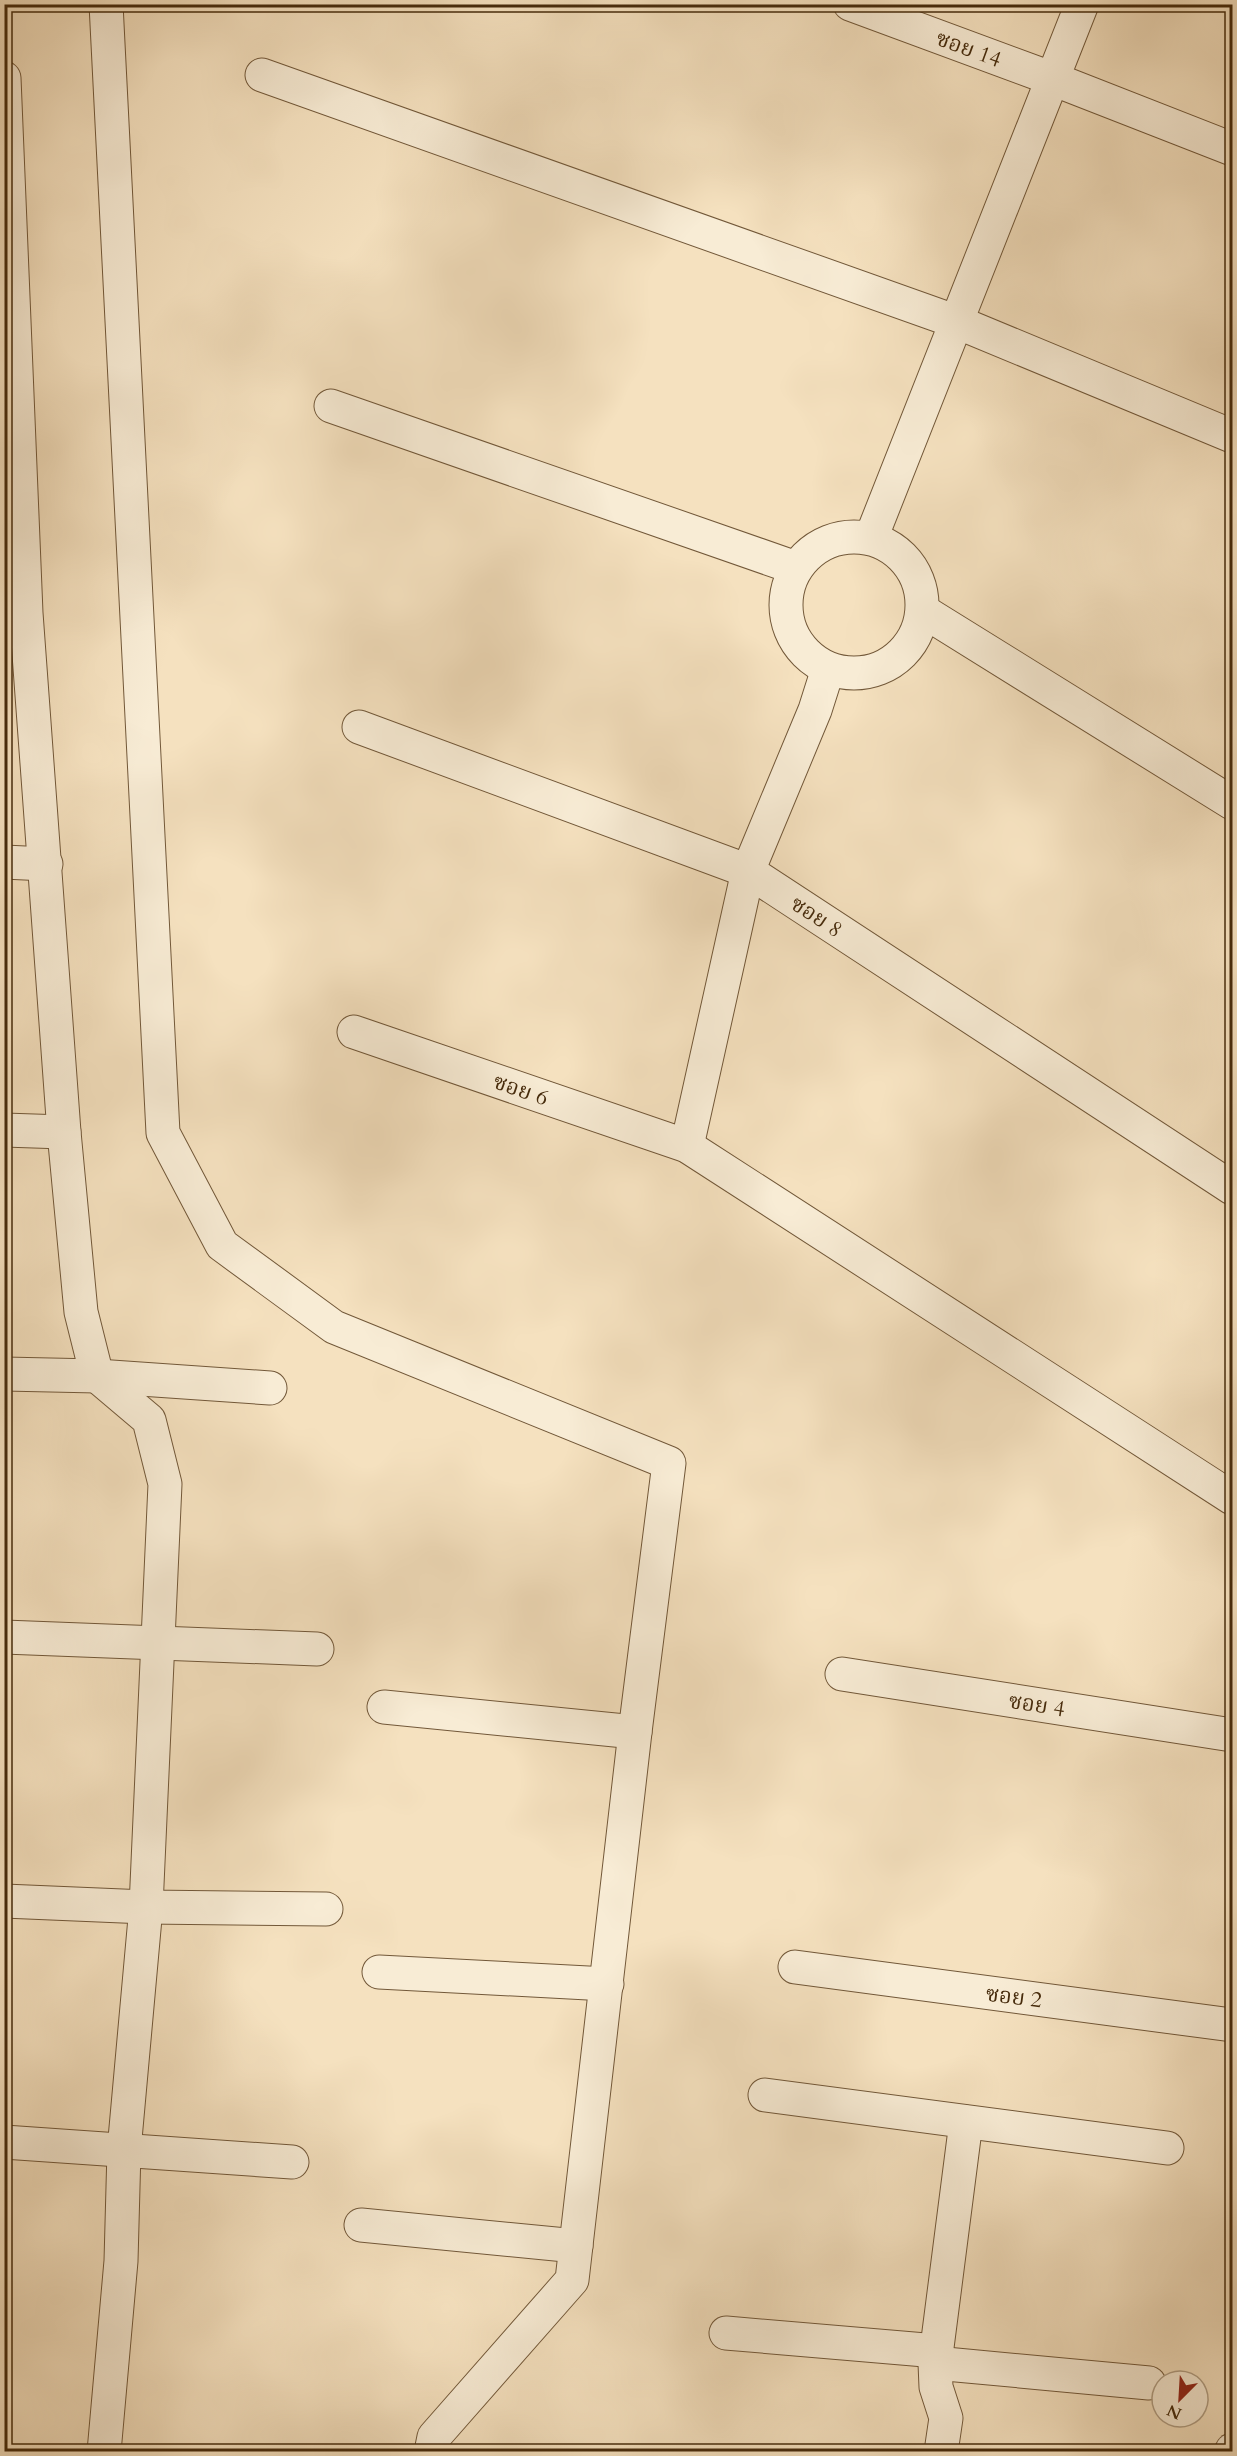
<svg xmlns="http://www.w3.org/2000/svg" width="1237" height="2456" viewBox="0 0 1237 2456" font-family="Cardo,'Noto Serif Thai',serif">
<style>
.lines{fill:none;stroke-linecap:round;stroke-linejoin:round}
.minor-casing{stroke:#725839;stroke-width:35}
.minor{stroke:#f8ecd5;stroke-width:33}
.labels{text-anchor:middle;stroke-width:5;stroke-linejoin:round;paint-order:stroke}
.street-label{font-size:22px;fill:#462b0c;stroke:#f8ecd5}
</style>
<rect width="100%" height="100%" fill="#f5e1bf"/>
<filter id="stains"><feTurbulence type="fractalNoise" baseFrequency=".00333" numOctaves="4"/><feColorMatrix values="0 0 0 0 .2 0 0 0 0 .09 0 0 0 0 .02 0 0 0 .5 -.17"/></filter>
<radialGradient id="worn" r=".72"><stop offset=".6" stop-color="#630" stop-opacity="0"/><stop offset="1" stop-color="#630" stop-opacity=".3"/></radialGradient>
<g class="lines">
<defs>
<g id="minor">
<polyline points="106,4 163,1133 222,1245 334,1327 669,1463 635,1732 572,2280 434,2437 431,2452"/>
<polyline points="850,4 1053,79 1232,149"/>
<polyline points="262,75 957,322 1232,436"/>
<polyline points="4,78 26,613 64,1132 81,1312 97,1376 149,1420 165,1484 146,1907 124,2150 121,2261 104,2452"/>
<polyline points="331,406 796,568"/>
<circle cx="854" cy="605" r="68"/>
<polyline points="871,538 1082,4"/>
<polyline points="923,611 1232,803"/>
<polyline points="359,727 748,871 1232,1188"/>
<polyline points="4,862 46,864"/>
<polyline points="354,1032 687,1146 1232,1498"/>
<polyline points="4,1130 64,1132"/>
<polyline points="687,1146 748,871 815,710 828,669"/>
<polyline points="4,1374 97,1376 270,1388"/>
<polyline points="4,1637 317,1649"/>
<polyline points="842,1674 1232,1735"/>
<polyline points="384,1707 635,1732"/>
<polyline points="4,1901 146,1907 326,1909"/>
<polyline points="795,1967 1232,2025"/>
<polyline points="379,1972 607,1984"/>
<polyline points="765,2095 1167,2148"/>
<polyline points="4,2142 292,2162"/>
<polyline points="361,2225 576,2246"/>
<polyline points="726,2333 937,2351"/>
<polyline points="935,2363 1149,2383"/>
<polyline points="941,2452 946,2418 936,2387 935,2363 966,2122"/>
<polyline points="1232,2452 1232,2450"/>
</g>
</defs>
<use href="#minor" class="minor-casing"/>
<use href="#minor" class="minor"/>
</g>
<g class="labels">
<g class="street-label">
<text transform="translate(969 48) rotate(20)" y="8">ซอย 14</text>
<text transform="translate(817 916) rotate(33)" y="8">ซอย 8</text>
<text transform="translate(521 1089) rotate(19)" y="8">ซอย 6</text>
<text transform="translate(1037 1704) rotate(9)" y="8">ซอย 4</text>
<text transform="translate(1014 1996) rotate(7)" y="8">ซอย 2</text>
</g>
</g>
<rect width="1237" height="2456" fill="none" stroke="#f5e1bf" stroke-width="24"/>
<rect x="6" y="6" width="1225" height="2444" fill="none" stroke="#462b0c" stroke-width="3"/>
<rect x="12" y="12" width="1213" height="2432" fill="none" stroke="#462b0c" stroke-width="1.5"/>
<g transform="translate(1180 2399) rotate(204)"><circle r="28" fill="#f8ecd5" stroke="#b19f85" stroke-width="1.5"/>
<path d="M0-4.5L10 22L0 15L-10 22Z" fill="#8f2418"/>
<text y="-9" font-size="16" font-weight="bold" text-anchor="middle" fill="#462b0c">N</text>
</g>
<rect width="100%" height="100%" filter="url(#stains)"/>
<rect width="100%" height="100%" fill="url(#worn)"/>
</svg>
